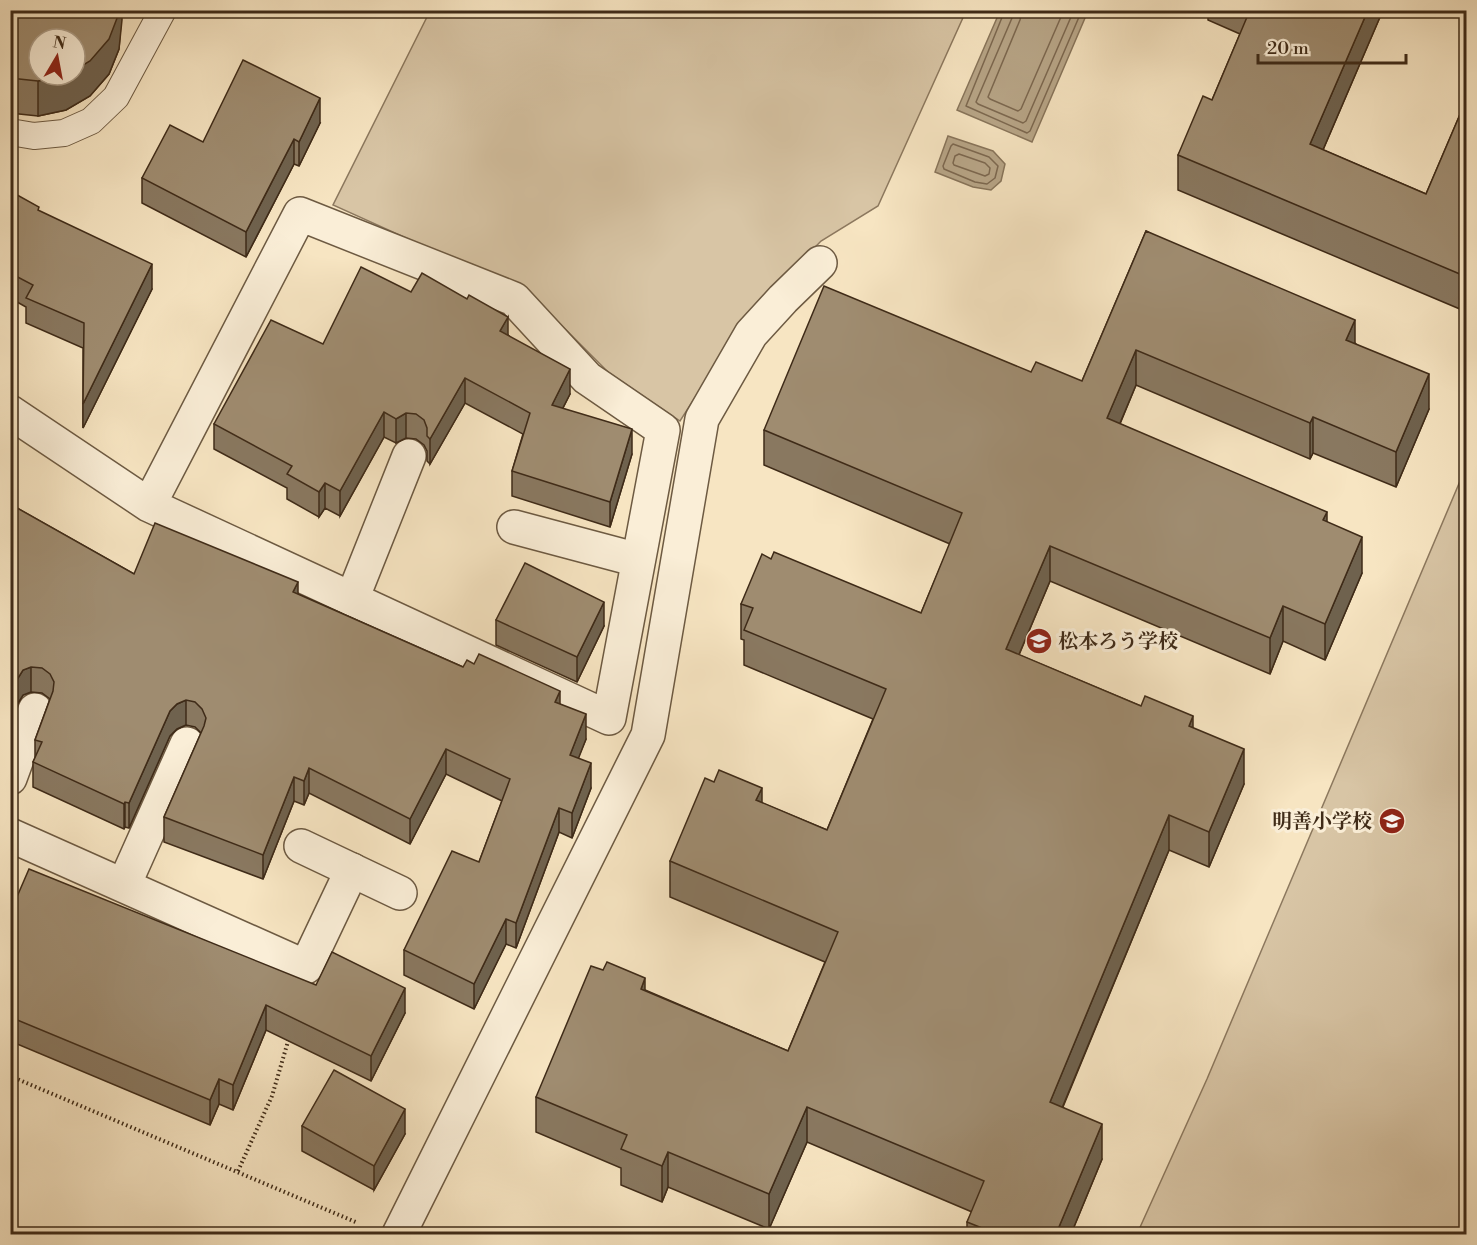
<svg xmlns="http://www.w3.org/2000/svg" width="1477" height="1245" viewBox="0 0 1477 1245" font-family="'Libre Bodoni','Noto Serif JP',serif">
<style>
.green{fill:#d8c5a5;stroke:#8c785e;stroke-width:1.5}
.water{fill:#b8a688;stroke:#88755b;stroke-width:1.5}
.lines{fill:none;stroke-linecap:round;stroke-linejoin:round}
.shore{stroke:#7c6850;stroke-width:1.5}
.service-casing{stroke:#6d5a42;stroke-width:28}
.minor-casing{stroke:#6d5a42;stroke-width:36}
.path{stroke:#3f2b18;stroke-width:4;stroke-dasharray:1.5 3;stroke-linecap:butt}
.service{stroke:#faeed7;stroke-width:26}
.minor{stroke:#faeed7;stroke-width:33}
.wall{fill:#897860;stroke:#3f2b18;stroke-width:1.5}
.shaded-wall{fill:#6f624e;stroke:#3f2b18;stroke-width:1.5}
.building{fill:#9f8c70;stroke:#3f2b18;stroke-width:1.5}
.labels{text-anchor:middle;stroke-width:6;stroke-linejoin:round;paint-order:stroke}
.poi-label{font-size:20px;font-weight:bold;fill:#3f2b18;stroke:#faeed7;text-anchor:start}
</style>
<rect width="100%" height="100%" fill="#f7e5c2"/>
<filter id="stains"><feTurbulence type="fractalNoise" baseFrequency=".00333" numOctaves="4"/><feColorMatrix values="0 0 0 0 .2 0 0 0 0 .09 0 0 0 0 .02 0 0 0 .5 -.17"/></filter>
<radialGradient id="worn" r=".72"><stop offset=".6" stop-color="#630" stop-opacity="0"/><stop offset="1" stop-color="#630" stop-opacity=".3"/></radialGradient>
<g class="green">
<polygon points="430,11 966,11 878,206 821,241 747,317 680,421 608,372 530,294 333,205"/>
<polygon points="1466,467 1466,1234 1137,1234 1207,1079"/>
</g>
<g class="water">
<polygon points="1000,11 1088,11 1032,142 957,110"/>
<polygon points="948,136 993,151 1005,164 1001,181 991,190 973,187 935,172"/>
</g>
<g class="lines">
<g class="shore">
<polyline points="1005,10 966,106 1027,133 1030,131 1082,10"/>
<polyline points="1013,10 1012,18 976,102 978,104 1023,123 1026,121 1074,10"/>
<polyline points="1022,10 1020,20 988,97 990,99 1018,111 1021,109 1064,10"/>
<polygon points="953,144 989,157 998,166 995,178 987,184 975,182 944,169 943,166 951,146"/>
<polygon points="959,154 985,163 990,168 989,174 985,176 954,165 953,163 955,156"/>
</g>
<defs>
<polyline id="service" points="10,132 34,136 64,133 91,121 116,97 163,10"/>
<g id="minor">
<polyline points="10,412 149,505 609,718 663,430 587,378 514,299 300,214 149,505"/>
<polyline points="514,527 638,560"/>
<polyline points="352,599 409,456"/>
<polyline points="10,778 35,710"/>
<polyline points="10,835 306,967 352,870"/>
<polyline points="301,846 400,893"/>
<polyline points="124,885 187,744"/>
<polyline points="399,1234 648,735 702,419 751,334 783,299 820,263"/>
</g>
</defs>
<use href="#service" class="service-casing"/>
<use href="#minor" class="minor-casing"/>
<g class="path">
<polyline points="10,1076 358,1223"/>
<polyline points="238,1171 272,1096 289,1038"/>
</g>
<use href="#service" class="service"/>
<use href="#minor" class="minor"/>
</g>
<g class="wall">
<polygon points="10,10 122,10 119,49 109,74 90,96 66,110 38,116 10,113"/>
<polygon points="1208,10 1383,10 1323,150 1426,194 1467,98 1467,312 1178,190 1178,155 1212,100 1240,34 1208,20"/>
<polygon points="1452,10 1467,10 1467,17"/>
<polygon points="320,123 299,166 294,164 246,257 142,203 142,178 203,142"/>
<polygon points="10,191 152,289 83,428 83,348 26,323 26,307 10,298"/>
<polygon points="1146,231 1355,343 1429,409 1396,487 1313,453 1310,459 1136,385 1120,424 1327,522 1362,573 1325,660 1283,641 1270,674 1050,581 1019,655 1193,728 1244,784 1209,867 1169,850 1063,1107 1102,1159 1071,1234 967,1234 967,1222 972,1212 807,1142 769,1229 668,1187 662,1202 621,1185 621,1168 536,1132 536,1097 645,990 788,1051 825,962 670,897 670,861 762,803 827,830 873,719 744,665 744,640 741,639 741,604 771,559 921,613 950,544 764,465 764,430 1031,372 1082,381"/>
<polygon points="411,292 508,335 570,394 563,408 632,454 610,527 512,496 512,471 523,434 465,403 430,464 427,461 427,451 424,445 416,439 406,438 396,443 384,437 340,516 325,508 319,517 287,499 287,488 214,449 214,424 323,344"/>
<polygon points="10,504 134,574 298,594 463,667 560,704 586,739 578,758 591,788 572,838 559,832 516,948 506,944 474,1009 404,975 404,950 479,862 502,801 446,774 410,844 309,793 304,805 294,801 263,879 164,842 164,817 201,733 195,727 186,725 177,729 170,736 129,828 125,827 124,829 33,787 33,762 35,758 35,740 50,699 42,693 31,692 23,695 18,703"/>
<polygon points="496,620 604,626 577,682 496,645"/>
<polygon points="10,913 316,985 405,1013 371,1081 266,1030 233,1110 219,1104 210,1125 10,1041"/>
<polygon points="302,1126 405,1134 374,1190 302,1151"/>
</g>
<g class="shaded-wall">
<polygon points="120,10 122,10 122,20 119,49 109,74 90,96 66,110 38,116 38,81 65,75 75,75 75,70"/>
<polygon points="1368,10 1383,10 1310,180 1310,144"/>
<polygon points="320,98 320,123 299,166 299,142"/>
<polygon points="294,139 294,164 246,257 246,232"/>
<polygon points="152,264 152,289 83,428 83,404"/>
<polygon points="508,317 508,341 500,331"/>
<polygon points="1355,320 1355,355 1346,340"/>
<polygon points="1136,350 1136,385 1107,454 1107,418"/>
<polygon points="570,369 570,394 552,429 552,405"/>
<polygon points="1429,374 1429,409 1396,487 1396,452"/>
<polygon points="465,378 465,403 430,464 430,439"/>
<polygon points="384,412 384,437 340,516 340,491"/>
<polygon points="406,413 406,438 396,443 396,419"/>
<polygon points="1313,417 1313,453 1310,459 1310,423"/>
<polygon points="632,429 632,454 610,527 610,502"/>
<polygon points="325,483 325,508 319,517 319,492"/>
<polygon points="1327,512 1327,547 1323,520"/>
<polygon points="1362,537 1362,573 1325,660 1325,624"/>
<polygon points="1050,546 1050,581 1006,685 1006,649"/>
<polygon points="298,582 298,607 293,592"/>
<polygon points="604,602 604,626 577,682 577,657"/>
<polygon points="1283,606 1283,641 1270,674 1270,638"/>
<polygon points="31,667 31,692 23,695 18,703 10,722 10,698 18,678 23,670"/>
<polygon points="560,691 560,716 555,702"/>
<polygon points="186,700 186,725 177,729 170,736 129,828 129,803 170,711 177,704"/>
<polygon points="586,714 586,739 570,780 570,755"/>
<polygon points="1193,716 1193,751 1189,726"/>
<polygon points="446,749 446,774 410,844 410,819"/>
<polygon points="1244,749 1244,784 1209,867 1209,832"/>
<polygon points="591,763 591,788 572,838 572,813"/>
<polygon points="309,768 309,793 304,805 304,781"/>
<polygon points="294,777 294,801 263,879 263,855"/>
<polygon points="762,788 762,823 756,800"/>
<polygon points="125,802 125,827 124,829 124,804"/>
<polygon points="559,808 559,832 516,948 516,923"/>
<polygon points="1169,815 1169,850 1050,1137 1050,1102"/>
<polygon points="506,919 506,944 474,1009 474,984"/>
<polygon points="645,978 645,1013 641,989"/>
<polygon points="405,988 405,1013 371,1081 371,1056"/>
<polygon points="266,1005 266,1030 233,1110 233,1085"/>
<polygon points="219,1079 219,1104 210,1125 210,1100"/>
<polygon points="807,1107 807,1142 769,1229 769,1194"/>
<polygon points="405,1109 405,1134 374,1190 374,1166"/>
<polygon points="1102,1124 1102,1159 1071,1234 1056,1234"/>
<polygon points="668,1152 668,1187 662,1202 662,1166"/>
</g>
<g class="building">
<polygon points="10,10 120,10 119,13 109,39 90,61 75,70 75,39 39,39 39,75 65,75 38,81 10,78"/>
<polygon points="1250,10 1368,10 1310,144 1426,194 1467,98 1467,277 1178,155 1203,96 1212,100"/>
<polygon points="243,60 320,98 299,142 294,139 246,232 142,178 170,125 203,142"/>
<polygon points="10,191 39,207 38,210 152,264 83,404 84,323 26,298 33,285 10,273"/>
<polygon points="1146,231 1355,320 1346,340 1429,374 1396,452 1313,417 1310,423 1136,350 1107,418 1327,512 1323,520 1362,537 1325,624 1283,606 1270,638 1050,546 1006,649 1141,706 1145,696 1193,716 1189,726 1244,749 1209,832 1169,815 1050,1102 1102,1124 1056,1234 997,1234 967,1222 984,1181 807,1107 769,1194 668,1152 662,1166 621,1149 627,1135 536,1097 591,966 603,970 607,962 645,978 641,989 788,1051 838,932 670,861 705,778 714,782 719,770 762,788 756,800 827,830 886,689 744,630 753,608 741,604 762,554 771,559 774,552 921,613 962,513 764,430 824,286 1031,372 1036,362 1082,381"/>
<polygon points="361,267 411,292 422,273 467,299 469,295 508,317 500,331 570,369 552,405 632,429 610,502 512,471 530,413 465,378 430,439 427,436 427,428 424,420 416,414 406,413 396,419 384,412 340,491 325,483 319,492 287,474 292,466 214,424 271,320 323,344"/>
<polygon points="10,504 134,574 155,523 298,582 293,592 463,667 467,660 474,664 479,654 560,691 555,702 586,714 570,755 591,763 572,813 559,808 516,923 506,919 474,984 404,950 452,851 479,862 510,779 446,749 410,819 309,768 304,781 294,777 263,855 164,817 204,726 206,718 202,709 195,702 186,700 177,704 170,711 129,803 125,802 124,804 33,762 42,742 35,740 53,691 54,682 50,674 42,668 31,667 23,670 18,678 10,698"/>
<polygon points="525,563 604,602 577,657 496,620"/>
<polygon points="29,869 316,985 332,952 405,988 371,1056 266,1005 233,1085 219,1079 210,1100 10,1017 10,913"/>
<polygon points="334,1070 405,1109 374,1166 302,1126"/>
</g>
<defs>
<symbol id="school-disc" viewBox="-11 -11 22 22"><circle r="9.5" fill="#8f2418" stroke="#faeed7"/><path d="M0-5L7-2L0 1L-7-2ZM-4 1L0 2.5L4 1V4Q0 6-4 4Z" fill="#fff"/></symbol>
</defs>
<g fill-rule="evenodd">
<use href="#school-disc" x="1024" y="626" width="30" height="30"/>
<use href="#school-disc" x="1377" y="806" width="30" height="30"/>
</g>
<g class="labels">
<g class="poi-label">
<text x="1058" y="648">松本ろう学校</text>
<text x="1372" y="828" text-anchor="end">明善小学校</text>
</g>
</g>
<rect width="1477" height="1245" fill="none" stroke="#f7e5c2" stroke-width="36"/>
<rect x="12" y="12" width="1453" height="1221" fill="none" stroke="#3f2b18" stroke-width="3"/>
<rect x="18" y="18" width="1441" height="1209" fill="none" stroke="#3f2b18" stroke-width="1.5"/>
<g transform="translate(57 57) rotate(10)"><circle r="28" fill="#faeed7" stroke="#afa08b" stroke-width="1.5"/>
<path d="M0-4.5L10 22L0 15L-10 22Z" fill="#8f2418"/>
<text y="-9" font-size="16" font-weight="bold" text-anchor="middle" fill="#3f2b18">N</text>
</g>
<path d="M1258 54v9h148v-9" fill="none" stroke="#3f2b18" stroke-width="3"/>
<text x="1267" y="54" font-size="18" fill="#3f2b18" stroke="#faeed7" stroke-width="4.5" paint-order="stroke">20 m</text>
<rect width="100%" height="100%" filter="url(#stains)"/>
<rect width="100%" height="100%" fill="url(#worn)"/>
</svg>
